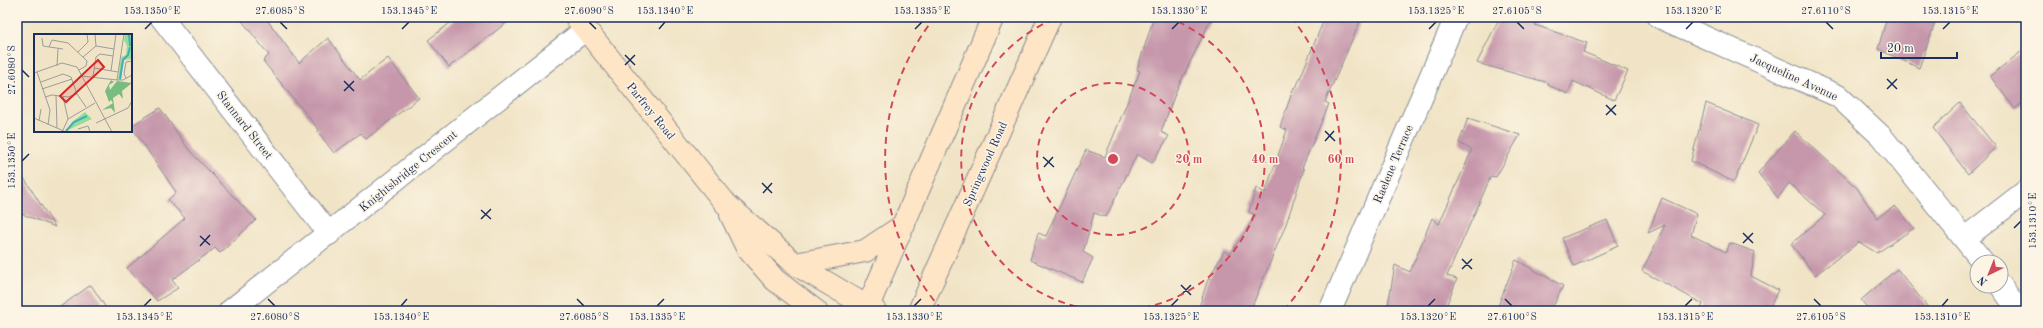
<svg xmlns="http://www.w3.org/2000/svg" width="2043" height="328" viewBox="0 0 2043 328" font-family="'Old Standard TT',serif">
<style>
.building{fill:#c697ab}
.lines{fill:none;stroke-linecap:round;stroke-linejoin:round}
.minor-casing{stroke:#868a92;stroke-width:24}
.secondary-casing{stroke:#868a92;stroke-width:24}
.minor{stroke:#fff;stroke-width:22}
.secondary{stroke:#fee5c5;stroke-width:22}
.ticks{fill:none;stroke:#1b2f5e;stroke-width:1.5}
.ring{fill:none;stroke:#d1495b;stroke-width:2;stroke-dasharray:7 5}
.labels{text-anchor:middle;stroke-width:3;stroke-linejoin:round;paint-order:stroke}
.street-label{font-size:12px;fill:#1b2f5e;stroke:#fcf5e5}
.inset-river{fill:none;stroke:#40aebd;stroke-width:2}
.inset-road{fill:none;stroke:#9b9c9c;stroke-width:1}
.view{fill:#d62828;fill-opacity:0.15;stroke:#d62828;stroke-width:2}
.inset-edge{fill:none;stroke:#1b2f5e;stroke-width:2}
.centre{fill:#d1495b;stroke:#fcf5e5;stroke-width:2}
.ring-label{font-size:12px;text-anchor:middle;font-weight:bold;fill:#d1495b;stroke:#fcf5e5;stroke-width:3;stroke-linejoin:round;paint-order:stroke}
.neatline{fill:none;stroke:#1b2f5e;stroke-width:1.5}
.ticks-label{font-size:10px;text-anchor:middle;fill:#1b2f5e}
</style>
<rect width="100%" height="100%" fill="#fcf5e5"/>
<filter id="ink" filterUnits="userSpaceOnUse"><feTurbulence type="fractalNoise" baseFrequency=".025" numOctaves="2"/><feDisplacementMap in="SourceGraphic" scale="8" xChannelSelector="R" yChannelSelector="G"/><feConvolveMatrix kernelMatrix="1 2 1 2 8 2 1 2 1" color-interpolation-filters="sRGB"/></filter>
<filter id="wash" filterUnits="userSpaceOnUse"><feTurbulence type="fractalNoise" baseFrequency=".012" numOctaves="4" result="noise"/><feDisplacementMap in="SourceGraphic" scale="16" xChannelSelector="R" yChannelSelector="G"/><feGaussianBlur stdDeviation="0.9" result="paint"/><feColorMatrix in="noise" values="0 0 0 0 0 0 0 0 0 0 0 0 0 0 0 0 0 1.4 0 .05"/><feComposite in="paint" operator="in"/></filter>
<g filter="url(#wash)">
<rect width="100%" height="100%" fill="#f1e4c6"/>
<g id="blocks">
<g class="building">
<polygon points="239,17 265,17 299,63 328,38 360,80 388,58 419,98 366,139 361,133 334,153 318,132 319,130 263,61 269,55"/>
<polygon points="458,17 514,17 449,67 428,40"/>
<polygon points="1154,17 1212,17 1176,91 1161,132 1169,136 1152,163 1137,154 1106,217 1094,213 1083,252 1093,258 1082,282 1030,260 1038,233 1046,236 1086,150 1105,157 1140,71 1137,70"/>
<polygon points="1325,17 1362,17 1325,102 1329,104 1302,168 1304,169 1286,224 1250,311 1198,311 1207,282 1224,251 1230,254 1256,215 1249,212 1256,188 1265,193 1287,130 1280,127 1294,87 1296,88"/>
<polygon points="1500,17 1538,17 1535,25 1587,43 1583,52 1628,71 1614,100 1573,81 1568,94 1548,85 1549,83 1477,63"/>
<polygon points="1887,17 1937,17 1919,68 1878,49"/>
<polygon points="2026,48 2026,100 2015,109 1990,76"/>
<polygon points="1706,103 1758,125 1734,182 1691,161"/>
<polygon points="1960,103 1996,147 1968,174 1933,128"/>
<polygon points="160,108 189,150 256,220 220,253 215,248 172,280 178,288 157,301 127,268 185,218 168,200 176,192 131,126"/>
<polygon points="1468,118 1520,135 1496,177 1491,176 1447,276 1457,279 1444,311 1387,311 1395,265 1410,272 1432,218 1439,224 1472,150 1459,143"/>
<polygon points="1795,131 1857,188 1877,218 1895,206 1914,228 1877,253 1859,242 1815,275 1791,244 1825,215 1789,183 1778,198 1758,173"/>
<polygon points="17,167 55,227 17,212"/>
<polygon points="1662,198 1697,214 1691,235 1726,252 1730,243 1755,252 1751,276 1778,290 1768,311 1700,311 1703,304 1642,271 1665,225 1648,233"/>
<polygon points="1607,220 1618,246 1574,266 1562,238"/>
<polygon points="1516,260 1563,286 1551,311 1496,311"/>
<polygon points="1897,269 1931,311 1870,311 1861,300"/>
<polygon points="91,285 108,311 54,311"/>
</g>
</g>
</g>
<g filter="url(#ink)">
<use href="#blocks" fill-opacity="0" stroke="#868a92" stroke-width="1"/>
<g class="lines">
<defs>
<g id="minor">
<polyline points="161,17 329,234"/>
<polyline points="1659,17 1838,96 1881,136 1983,262"/>
<polyline points="1965,238 2026,191"/>
<polyline points="2001,286 2019,311"/>
<polyline points="230,311 586,29"/>
<polyline points="1330,311 1456,17"/>
</g>
<g id="secondary">
<polyline points="576,17 726,204 795,264 875,311"/>
<polyline points="731,215 747,248 775,280 816,311"/>
<polyline points="795,264 865,251 904,225"/>
<polyline points="866,311 993,17"/>
<polyline points="919,311 1050,17"/>
</g>
</defs>
<use href="#minor" class="minor-casing"/>
<use href="#secondary" class="secondary-casing"/>
<use href="#minor" class="minor"/>
<use href="#secondary" class="secondary"/>
</g>
</g>
<path class="ticks" d="M280 22 287 29M589 22 596 29M1517 22 1524 29M1826 22 1833 29M145 29 152 22M402 29 409 22M659 29 665 22M915 29 922 22M1172 29 1179 22M1429 29 1436 22M1686 29 1693 22M1943 29 1950 22M625 55 635 65M625 65 635 55M22 70 29 77M1887 79 1897 89M344 81 354 91M1887 89 1897 79M344 91 354 81M1606 105 1616 115M1606 115 1616 105M1325 131 1335 141M1325 141 1334 131M1043 157 1054 167M22 161 29 154M1044 167 1053 157M762 183 772 193M763 193 772 183M481 210 491 219M481 219 491 209M2014 228 2021 221M1743 233 1753 243M200 236 210 245M1743 243 1753 233M200 246 210 235M1462 259 1472 269M1462 269 1472 259M1181 285 1191 295M1181 295 1191 285M268 299 275 306M577 299 584 306M1505 299 1512 306M1814 299 1821 306M144 306 151 299M401 306 407 299M657 306 664 299M914 306 921 299M1171 306 1178 299M1428 306 1435 299M1685 306 1692 299M1942 306 1948 299"/>
<g class="ring">
<circle cx="1113" cy="159" r="76"/>
<path d="M1112 311A152 152 0 0 1 1059 17M1167 17A152 152 0 0 1 1114 311"/>
<path d="M942 310A228 228 0 0 1 935 17M1291 17A228 228 0 0 1 1284 310"/>
</g>
<g class="labels">
<g class="street-label">
<text transform="translate(1794 77) rotate(25)" y="4">Jacqueline Avenue</text>
<text transform="translate(651 111) rotate(51)" y="4">Parfrey Road</text>
<text transform="translate(245 125) rotate(52)" y="4">Stannard Street</text>
<text transform="translate(985 164) rotate(-66)" y="4">Springwood Road</text>
<text transform="translate(1393 164) rotate(-67)" y="4">Raelene Terrace</text>
<text transform="translate(408 171) rotate(-39)" y="4">Knightsbridge Crescent</text>
</g>
</g>
<g transform="translate(34 34)">
<rect width="98" height="98" fill="#f1e4c6"/>
<path d="M91 0H97L98 25 90 26 87 46H84L87 23 92 21 93 12 90 6ZM51 78 58 85 32 97 38 88Z" fill="#95dd97"/>
<path d="M77 46 80 48 75 51 76 56 83 47 98 49 88 57 89 65 85 60 79 64 81 79 77 74 68 76 79 69 77 66 75 68 71 57Z" fill="#78bc80"/>
<path class="inset-river" d="M95 0 96 12M86 45 89 26 94 21 96 13M32 97 40 88 53 82"/>
<path class="inset-road" d="M8 4 9 12 29 15M62 12 80 15M15 13 18 6 34 9 53 27 52 32 45 36M44 18 54 8 53 0M49 23 62 12 61 0M23 32 24 15M60 34 84 38M77 37 82 0M3 38 16 76 14 91M0 39 28 29 43 33 78 98M47 42 83 46 90 0M59 42 62 23 66 20 79 22M92 44 90 40 92 28 98 27M83 46H89L98 41M7 48 29 40 37 43 43 60 52 73M8 55 38 45M22 61 23 94M11 63 18 61 34 63 43 60M29 63 34 85M0 84 32 98M5 87 7 75M62 89 94 74 98 67M44 95 54 92 56 98M29 96 34 85 61 69"/>
<path class="view" d="M64 26 70 33 32 68 26 62Z"/>
<rect width="98" height="98" class="inset-edge"/>
</g>
<circle cx="1113" cy="159" r="6" class="centre"/>
<g class="ring-label">
<text x="1189" y="163">20 m</text>
<text x="1265" y="163">40 m</text>
<text x="1341" y="163">60 m</text>
</g>
<rect width="2043" height="328" fill="none" stroke="#fcf5e5" stroke-width="44"/>
<g transform="translate(1989 274) rotate(223)"><circle r="19" fill="#fcf5e5" stroke="#a2a6af"/>
<path d="M0-3L7 15L0 10L-7 15Z" fill="#d1495b"/>
<text y="-6" font-size="11" font-weight="bold" text-anchor="middle" fill="#1b2f5e">N</text>
</g>
<path d="M1881 52v6h76v-6" fill="none" stroke="#1b2f5e" stroke-width="2"/>
<text x="1887" y="52" font-size="12" fill="#1b2f5e" stroke="#fcf5e5" stroke-width="3" paint-order="stroke">20 m</text>
<rect x="22" y="22" width="1999" height="284" class="neatline"/>
<g class="ticks-label">
<text x="152" y="14">153.1350°E</text>
<text x="280" y="14">27.6085°S</text>
<text x="409" y="14">153.1345°E</text>
<text x="589" y="14">27.6090°S</text>
<text x="665" y="14">153.1340°E</text>
<text x="922" y="14">153.1335°E</text>
<text x="1179" y="14">153.1330°E</text>
<text x="1436" y="14">153.1325°E</text>
<text x="1517" y="14">27.6105°S</text>
<text x="1693" y="14">153.1320°E</text>
<text x="1826" y="14">27.6110°S</text>
<text x="1950" y="14">153.1315°E</text>
<text transform="translate(11 70) rotate(-90)" y="4">27.6080°S</text>
<text transform="translate(11 161) rotate(-90)" y="4">153.1350°E</text>
<text transform="translate(2032 221) rotate(-90)" y="4">153.1310°E</text>
<text x="144" y="320">153.1345°E</text>
<text x="275" y="320">27.6080°S</text>
<text x="401" y="320">153.1340°E</text>
<text x="584" y="320">27.6085°S</text>
<text x="657" y="320">153.1335°E</text>
<text x="914" y="320">153.1330°E</text>
<text x="1171" y="320">153.1325°E</text>
<text x="1428" y="320">153.1320°E</text>
<text x="1512" y="320">27.6100°S</text>
<text x="1685" y="320">153.1315°E</text>
<text x="1821" y="320">27.6105°S</text>
<text x="1942" y="320">153.1310°E</text>
</g>
</svg>
